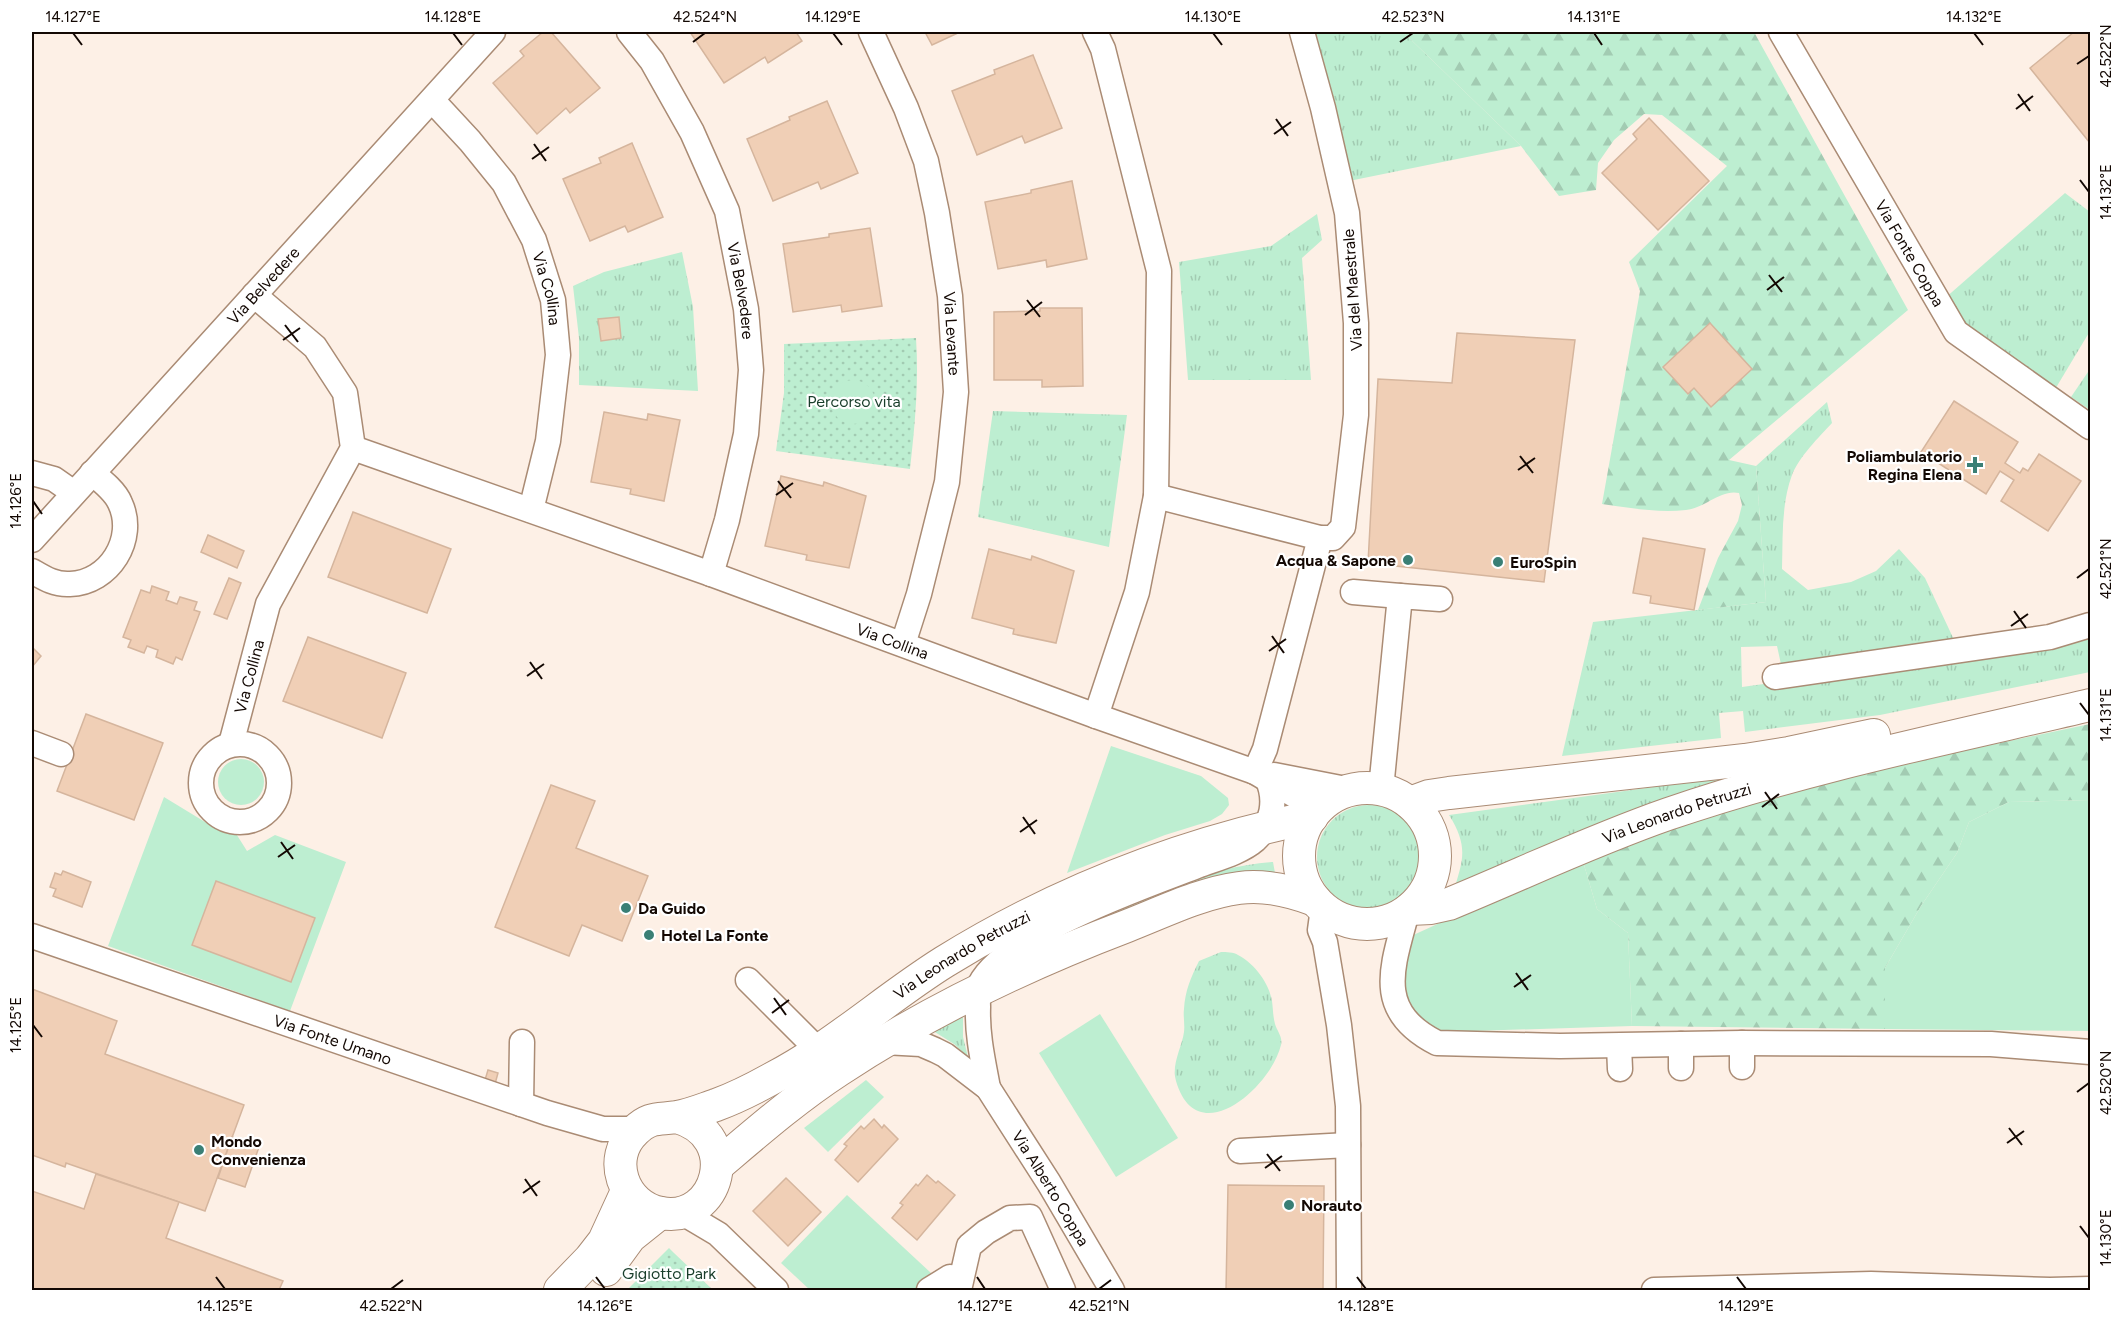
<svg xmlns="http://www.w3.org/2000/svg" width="2122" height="1322" viewBox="0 0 2122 1322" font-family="Figtree,sans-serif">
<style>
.grass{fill:url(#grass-tufts)}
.forest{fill:url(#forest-firs)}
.park{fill:url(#park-dots)}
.garden{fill:#bdeed1}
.building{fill:#f0cfb6;stroke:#d5b59d;stroke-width:1.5}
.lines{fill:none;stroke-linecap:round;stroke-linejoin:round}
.minor-casing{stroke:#aa8b74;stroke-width:27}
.major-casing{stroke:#aa8b74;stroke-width:34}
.minor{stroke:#fff;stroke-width:24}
.major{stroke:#fff;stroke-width:32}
.ticks{fill:none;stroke:#130803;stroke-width:2}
.poi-dot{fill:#3a7f75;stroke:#fff;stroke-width:2}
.labels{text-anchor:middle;stroke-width:4.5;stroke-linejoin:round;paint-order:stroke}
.street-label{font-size:16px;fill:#130803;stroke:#fff}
.park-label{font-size:16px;fill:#193e2b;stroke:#fff}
.poi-label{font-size:16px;font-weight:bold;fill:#130803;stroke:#fff;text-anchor:start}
.neatline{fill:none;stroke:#130803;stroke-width:2}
.ticks-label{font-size:15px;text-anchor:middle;fill:#130803}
</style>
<defs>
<pattern id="grass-tufts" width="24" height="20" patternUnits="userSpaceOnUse" patternTransform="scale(1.5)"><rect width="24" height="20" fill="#bdeed1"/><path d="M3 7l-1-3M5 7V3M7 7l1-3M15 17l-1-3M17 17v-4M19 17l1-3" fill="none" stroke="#a2cbb2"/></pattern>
<pattern id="forest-firs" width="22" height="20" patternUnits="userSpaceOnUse" patternTransform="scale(1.5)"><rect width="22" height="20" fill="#bdeed1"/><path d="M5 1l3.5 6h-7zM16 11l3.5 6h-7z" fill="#a2cbb2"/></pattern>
<pattern id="park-dots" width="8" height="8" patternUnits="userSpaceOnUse" patternTransform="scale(1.5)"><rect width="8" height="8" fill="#bdeed1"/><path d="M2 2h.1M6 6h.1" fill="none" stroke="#a2cbb2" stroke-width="1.8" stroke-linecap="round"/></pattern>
</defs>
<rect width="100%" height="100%" fill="#fdf0e6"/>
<g class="grass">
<polygon points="1314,32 1403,32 1521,146 1349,181 1341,130"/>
<polygon points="2065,193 2090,212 2090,331 2054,391 1960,330 1944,299"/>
<polygon points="1317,214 1322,240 1302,258 1311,380 1188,380 1179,262 1271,246"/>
<polygon points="682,252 693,307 698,391 579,385 579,338 573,286 604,272"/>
<polygon points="2090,369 2090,410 2071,397"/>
<path d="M1827 402 1832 423C1819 437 1799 457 1792 475 1781 505 1783 537 1782 569L1808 590 1851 582 1876 571 1899 549 1925 578 1956 644 1782 669 1777 646 1741 647 1742 687 2034 647 2090 634V672L1880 715 1745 732 1743 711 1719 713 1721 738 1562 756 1593 622 1766 602 1756 466Z"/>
<polygon points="993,411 1127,415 1109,547 978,517"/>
<path d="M1778 770 1453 893C1463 860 1469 847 1449 815Z"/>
<circle cx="1369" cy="857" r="52"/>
<path d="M1273 862 1275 873 1085 932 1077 926C1140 899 1204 867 1273 862Z"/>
<path d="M1221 952C1226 952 1234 952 1238 955 1255 964 1269 983 1272 1001 1273 1008 1273 1017 1275 1024 1277 1031 1283 1037 1281 1045 1271 1087 1197 1153 1176 1081 1171 1065 1182 1047 1184 1032 1185 1024 1183 1016 1184 1009 1185 991 1191 977 1199 961Z"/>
<polygon points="963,1012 963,1037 968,1057 954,1044 930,1029"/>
</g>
<g class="forest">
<path d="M1403 32H1754L1908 310 1729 460 1756 466 1766 602 1698 610 1718 558 1738 521 1742 505 1739 493C1721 489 1705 508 1686 510 1658 513 1630 508 1602 504L1640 291 1629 262 1727 166 1662 115 1644 114 1614 140 1598 163 1596 190 1559 196 1521 146Z"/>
<polygon points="2090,724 2090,800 2009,802 1969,822 1957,853 1921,906 1885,968 1885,1029 1632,1026 1628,933 1597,909 1582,858 1645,833 1868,771"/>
</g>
<g class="park">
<path d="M916 338C919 382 915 425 910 469L776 451 784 393V344Z"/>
<polygon points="669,1248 674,1253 713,1290 627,1290"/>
</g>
<g class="garden">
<circle cx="853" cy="402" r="22"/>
<polygon points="1111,746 1201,776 1228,798 1229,805 1222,814 1210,821 1165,835 1067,873"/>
<circle cx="241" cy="782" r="23"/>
<polygon points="164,797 210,825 235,832 247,851 275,835 346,862 290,1011 108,946"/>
<polygon points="2090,800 2090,1031 1885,1029 1885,968 1921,906 1957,853 1969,822 2009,802"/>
<polygon points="1582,858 1597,909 1628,933 1632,1026 1442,1032 1414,1014 1401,984 1409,937"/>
<polygon points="1100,1014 1178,1138 1116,1177 1039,1053"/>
<polygon points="866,1080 884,1097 828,1152 804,1128"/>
<polygon points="847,1195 931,1273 915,1290 810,1290 781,1263"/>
</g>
<g class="building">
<polygon points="543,32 551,32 600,88 570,113 566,108 537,134 493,83 524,56 520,51"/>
<polygon points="690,32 796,32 802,41 768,63 765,57 724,83"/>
<polygon points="925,32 960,32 932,45"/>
<polygon points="2074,32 2090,32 2090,143 2030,68"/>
<polygon points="1033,55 1062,128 1025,143 1022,136 977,155 952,91 995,74 994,70"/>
<polygon points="827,101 858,173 821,189 818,182 773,201 747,139 790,120 789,117"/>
<polygon points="1649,118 1709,181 1658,230 1602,173 1637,139 1633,134"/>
<polygon points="632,143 663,217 628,232 625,226 590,241 563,179 601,163 599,158"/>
<polygon points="1072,181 1087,259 1047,267 1046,260 998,269 985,202 1031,193 1031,190"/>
<polygon points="870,228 882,306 842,312 841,305 793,312 783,244 829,237 829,234"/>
<polygon points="1040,308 1082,308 1083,386 1042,387 1042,380 994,380 994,312 1040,311"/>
<polygon points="619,317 621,338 601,341 598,319"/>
<polygon points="1710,323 1752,369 1711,407 1694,388 1688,394 1663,367"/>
<polygon points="1457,333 1575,340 1544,582 1368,563 1378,379 1452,383"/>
<polygon points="1954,401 2018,442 2005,463 2020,473 2023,468 2028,471 2039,454 2081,481 2048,531 2001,501 2014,480 2000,471 1986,494 1921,452"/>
<polygon points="604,412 647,420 648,414 680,420 664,501 630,494 631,489 591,482"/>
<polygon points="781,476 823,486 824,482 866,496 849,568 806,560 807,555 765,546"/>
<polygon points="353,512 451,549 427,613 328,577"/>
<polygon points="208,535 244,551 237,568 201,552"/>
<polygon points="1643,538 1705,549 1694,610 1650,603 1651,596 1633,593"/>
<polygon points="989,549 1031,560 1032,556 1074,571 1056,643 1013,634 1014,629 972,618"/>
<polygon points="229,578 241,583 227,619 214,614"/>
<polygon points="152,586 169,592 166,600 177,604 180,597 197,602 194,610 200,612 182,660 176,657 173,664 156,657 158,650 147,646 144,653 128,647 131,640 123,637 141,590 150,593"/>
<polygon points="308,637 406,673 382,738 283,701"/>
<polygon points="32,647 41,656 32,667"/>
<polygon points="86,714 163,743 134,820 57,791"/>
<polygon points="551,785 595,801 576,848 648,876 622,941 582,925 569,956 495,927"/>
<polygon points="63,871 91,882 82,907 53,896 56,889 50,887 55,873 61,875"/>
<polygon points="216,881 315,918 291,982 192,945"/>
<polygon points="32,989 117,1021 105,1054 244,1105 205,1211 66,1163 65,1167 32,1155"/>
<polygon points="488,1070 498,1073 495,1084 485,1080"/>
<polygon points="874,1119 882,1128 884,1125 898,1139 858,1182 835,1160 847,1146 844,1144 861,1126 864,1129"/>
<polygon points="232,1137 259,1147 245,1187 218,1178"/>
<polygon points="96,1174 179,1202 166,1238 283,1281 279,1290 32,1290 32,1191 84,1209"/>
<polygon points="927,1175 936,1183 938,1181 955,1195 917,1240 892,1218 903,1205 900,1203 916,1184 918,1186"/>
<polygon points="786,1178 821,1212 788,1246 753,1211"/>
<polygon points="1228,1185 1324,1186 1323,1290 1226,1290"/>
</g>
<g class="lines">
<defs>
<g id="minor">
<path id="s1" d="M629 32 652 61 692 132 727 211 746 309 751 370 746 434 727 520 711 574"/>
<path id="s2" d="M871 32 906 108 926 161 937 213 950 296 956 392 947 482 919 594 903 644"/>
<polyline points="1095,32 1103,49 1159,271 1156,496 1137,592 1096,716"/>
<path id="s3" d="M1781 32 1956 332 2090 427"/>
<path id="s4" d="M432 100 470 141 504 183 534 240 553 300 558 355 548 441 531 510"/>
<path id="s5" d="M353 448 711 574 1096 716 1255 772 1301 799 1316 811"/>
<polyline points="32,473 54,479 74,493"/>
<polyline points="1156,496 1320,538 1333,538 1343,527 1356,415 1356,323 1347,213 1323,108 1302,32"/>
<path id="s6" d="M32 540 493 32"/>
<path d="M32 571C44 578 55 585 70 584 109 583 137 539 120 503 115 491 102 481 92 473"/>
<polyline points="1353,592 1400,596"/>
<polyline points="1775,677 2050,637 2090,625"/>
<polyline points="32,743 61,754"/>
<circle cx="240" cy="783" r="39"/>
<path id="s7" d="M231 744 268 604 353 448 345 393 315 347 254 295"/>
<polyline points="1255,772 1265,749 1320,538"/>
<polyline points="1274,775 1351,790"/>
<polyline points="1381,789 1400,596 1440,599"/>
<polyline points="1323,908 1320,930 1325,942 1339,1025 1348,1106 1349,1290"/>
<path d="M1407 912C1392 968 1374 1011 1437 1043L1560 1046 1742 1043 1991 1044 2090 1052"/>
<path id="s8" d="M32 936 547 1113 603 1129H636"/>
<polyline points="748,980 819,1051"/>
<path id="s9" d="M884 1042 921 1044 935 1050 945 1055 988 1088 1049 1183 1112 1290"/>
<polyline points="1742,1043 1742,1067"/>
<polyline points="1619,1046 1620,1069"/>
<polyline points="1681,1068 1681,1044"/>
<path d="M988 1088C983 1061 977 1035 978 1007 978 1001 977 994 978 989 994 938 1148 885 1197 866 1215 859 1240 853 1255 840 1273 823 1277 800 1267 778"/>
<polyline points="521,1104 522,1042"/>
<polyline points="1240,1151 1348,1145"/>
<polyline points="681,1212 718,1234 776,1290"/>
<polyline points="929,1290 950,1277"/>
<polyline points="959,1290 969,1246 986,1232 1010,1218 1030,1217 1063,1290"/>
<polyline points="1654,1290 1871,1284 2050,1290 2090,1289"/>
</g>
<g id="major">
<circle cx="1367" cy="856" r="68"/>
<polyline points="1410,803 1429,796 1449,793 1745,760 1789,753 1874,735"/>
<path id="s10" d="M1410 909 1431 908 1449 904C1522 874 1593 840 1668 814 1805 767 1949 738 2090 705"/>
<path id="s11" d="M677 1117C744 1136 718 1224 661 1213 623 1206 606 1158 635 1131 650 1116 659 1120 677 1117 690 1115 704 1109 716 1105 735 1098 753 1089 771 1079 833 1047 885 999 944 962 1057 892 1182 844 1312 817"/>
<path d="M718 1165C757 1132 796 1098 839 1070 930 1010 1027 964 1127 926 1163 912 1201 893 1239 888 1265 884 1291 891 1315 900"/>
<polyline points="606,1270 630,1237 660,1213"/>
<polyline points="560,1290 590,1259 604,1241 627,1191"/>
</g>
</defs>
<use href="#minor" class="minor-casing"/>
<use href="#major" class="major-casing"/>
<use href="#minor" class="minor"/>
<use href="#major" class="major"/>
</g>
<path class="ticks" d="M73 33 82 45M453 33 462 45M833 33 842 45M1213 33 1222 45M1594 33 1602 45M1974 33 1983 45M693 42 705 33M1400 42 1413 33M2077 64 2089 56M2018 94 2030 111M2016 109 2033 96M1276 119 1288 136M1274 134 1291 122M534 144 546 161M532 159 549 147M2080 180 2089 192M1769 275 1782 292M1767 290 1784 277M1027 300 1040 317M1025 315 1042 302M285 325 298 342M283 340 300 328M1520 456 1533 473M1518 470 1535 458M778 481 791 498M776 495 793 483M33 501 42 514M2077 578 2089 569M2014 611 2026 628M2011 626 2028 614M1272 636 1284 653M1269 651 1286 639M530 662 542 679M527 676 544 664M2080 703 2089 715M1765 792 1777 809M1762 807 1779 794M1023 817 1035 834M1020 832 1037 820M281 842 293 859M278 857 295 845M1516 973 1528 990M1514 987 1531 975M774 998 786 1015M772 1013 789 1000M33 1025 42 1037M2077 1092 2089 1083M2009 1128 2022 1145M2007 1143 2024 1131M1267 1154 1280 1171M1265 1168 1282 1156M525 1179 537 1196M523 1193 540 1181M2080 1226 2089 1238M216 1277 225 1289M596 1277 605 1289M977 1277 985 1289M1357 1277 1366 1289M1737 1277 1746 1289M391 1289 403 1280M1099 1289 1111 1280"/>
<g class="poi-dot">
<path d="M1972 456h6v6h6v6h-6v6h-6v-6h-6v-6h6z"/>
<circle cx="1408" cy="560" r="6"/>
<circle cx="1498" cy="562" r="6"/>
<circle cx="626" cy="908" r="6"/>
<circle cx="649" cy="935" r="6"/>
<circle cx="199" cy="1150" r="6"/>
<circle cx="1289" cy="1205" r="6"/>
</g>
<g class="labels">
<g class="street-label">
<text dy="6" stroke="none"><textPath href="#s3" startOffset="256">Via Fonte Coppa</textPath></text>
<text dy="6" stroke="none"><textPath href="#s6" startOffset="344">Via Belvedere</textPath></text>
<text dy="6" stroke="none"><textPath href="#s4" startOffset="225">Via Collina</textPath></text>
<text transform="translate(1352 290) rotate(-94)" y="6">Via del Maestrale</text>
<text dy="6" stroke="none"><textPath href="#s1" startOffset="286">Via Belvedere</textPath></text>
<text dy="6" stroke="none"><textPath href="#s2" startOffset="315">Via Levante</textPath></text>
<text dy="6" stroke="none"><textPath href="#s5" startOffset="573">Via Collina</textPath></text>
<text dy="6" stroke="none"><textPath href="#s7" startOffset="70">Via Collina</textPath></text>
<text dy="6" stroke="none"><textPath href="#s10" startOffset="285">Via Leonardo Petruzzi</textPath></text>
<text dy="6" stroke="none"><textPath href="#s11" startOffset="633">Via Leonardo Petruzzi</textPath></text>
<text dy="6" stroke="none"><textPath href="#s8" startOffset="318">Via Fonte Umano</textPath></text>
<text dy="6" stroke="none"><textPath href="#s9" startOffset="236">Via Alberto Coppa</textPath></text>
</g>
<g class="park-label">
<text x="854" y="407">Percorso vita</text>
<text x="669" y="1279">Gigiotto Park</text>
</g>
<g class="poi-label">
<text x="1962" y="462" text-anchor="end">Poliambulatorio<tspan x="1962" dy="18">Regina Elena</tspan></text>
<text x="1396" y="566" text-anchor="end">Acqua &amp; Sapone</text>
<text x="1510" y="568">EuroSpin</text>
<text x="638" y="914">Da Guido</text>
<text x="661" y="941">Hotel La Fonte</text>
<text x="211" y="1147">Mondo<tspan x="211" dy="18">Convenienza</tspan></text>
<text x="1301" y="1211">Norauto</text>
</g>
</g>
<rect width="2122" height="1322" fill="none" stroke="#ffffff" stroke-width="66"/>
<rect x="33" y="33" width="2056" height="1256" class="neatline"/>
<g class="ticks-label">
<text x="73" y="22">14.127°E</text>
<text x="453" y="22">14.128°E</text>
<text x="705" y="22">42.524°N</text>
<text x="833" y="22">14.129°E</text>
<text x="1213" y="22">14.130°E</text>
<text x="1413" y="22">42.523°N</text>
<text x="1594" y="22">14.131°E</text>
<text x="1974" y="22">14.132°E</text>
<text transform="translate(2106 56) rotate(-90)" y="5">42.522°N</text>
<text transform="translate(2106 192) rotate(-90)" y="5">14.132°E</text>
<text transform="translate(16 501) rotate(-90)" y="5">14.126°E</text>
<text transform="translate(2106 569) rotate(-90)" y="5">42.521°N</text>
<text transform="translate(2106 715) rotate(-90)" y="5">14.131°E</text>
<text transform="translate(16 1025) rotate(-90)" y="5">14.125°E</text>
<text transform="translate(2106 1083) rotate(-90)" y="5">42.520°N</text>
<text transform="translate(2106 1238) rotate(-90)" y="5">14.130°E</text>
<text x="225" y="1311">14.125°E</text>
<text x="391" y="1311">42.522°N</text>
<text x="605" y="1311">14.126°E</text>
<text x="985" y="1311">14.127°E</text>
<text x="1099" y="1311">42.521°N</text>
<text x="1366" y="1311">14.128°E</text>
<text x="1746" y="1311">14.129°E</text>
</g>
</svg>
